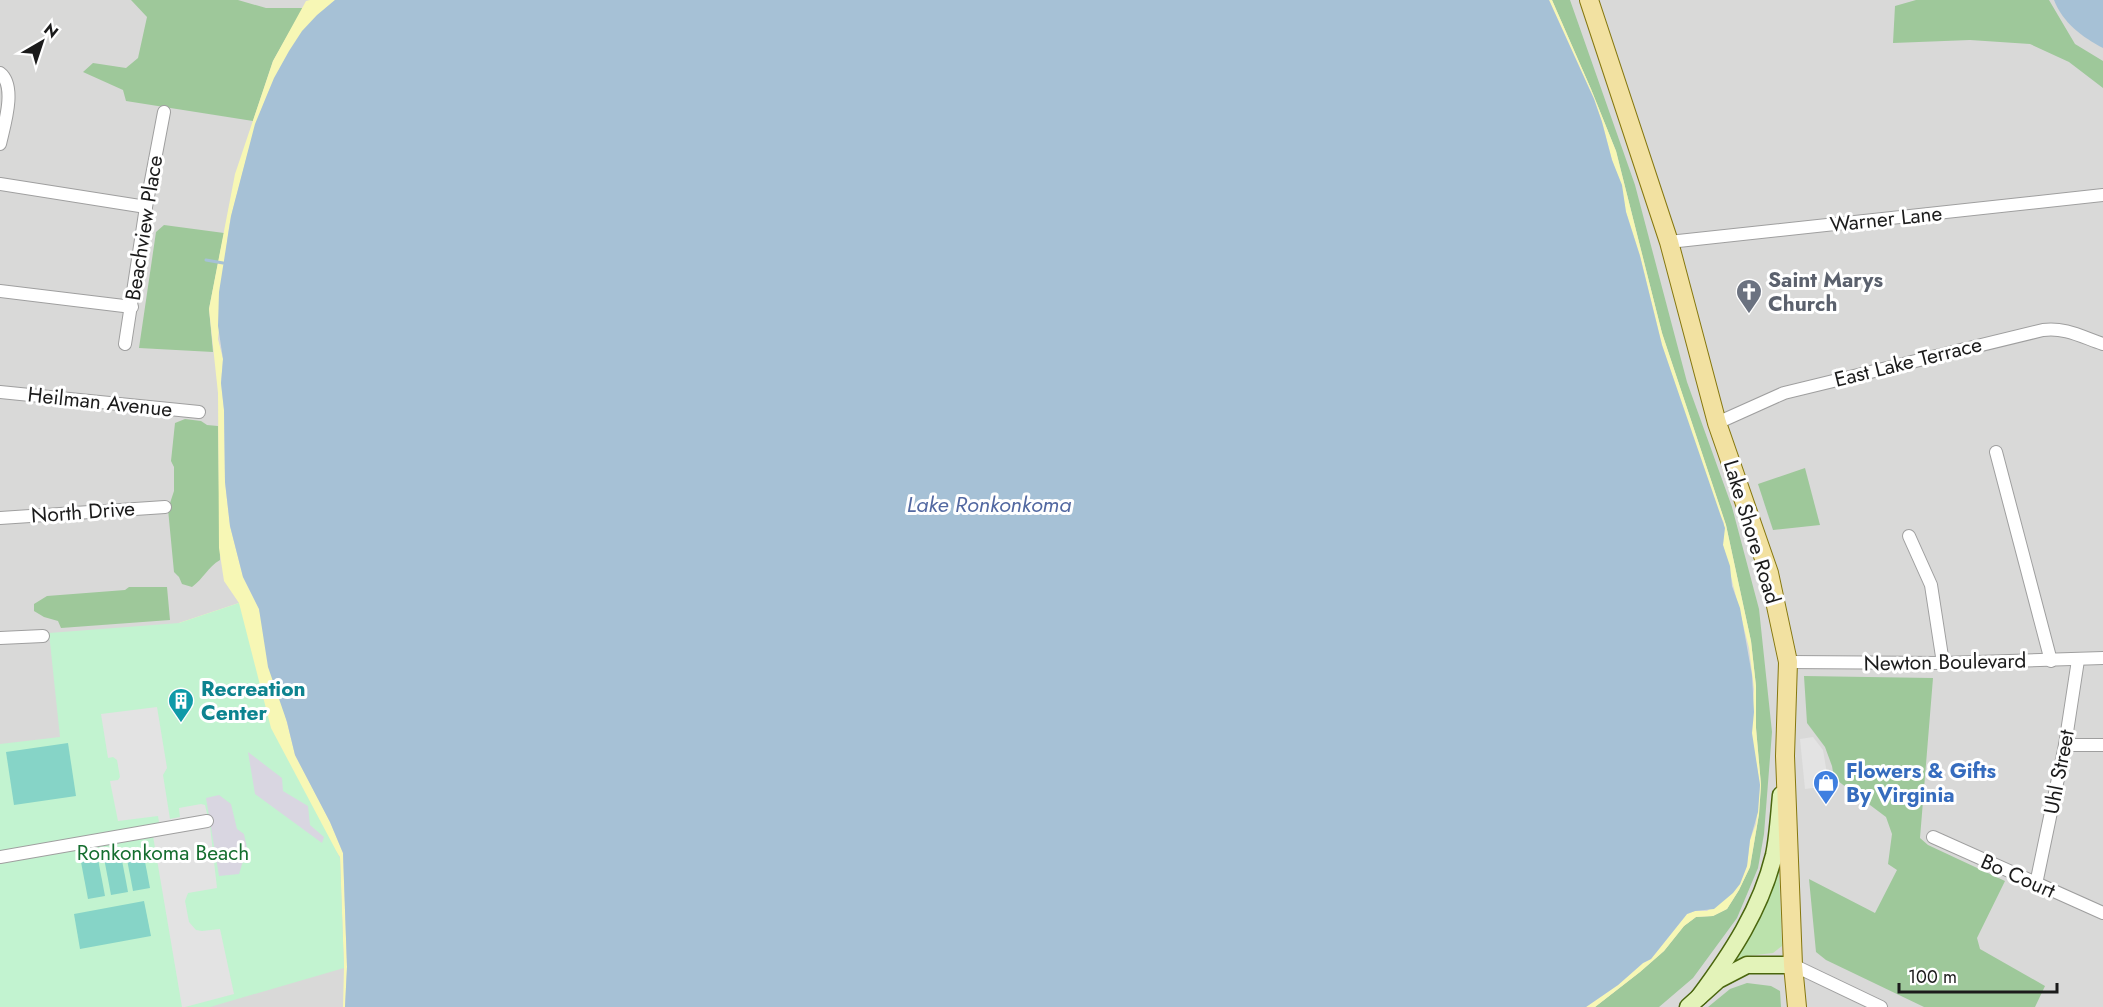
<svg xmlns="http://www.w3.org/2000/svg" width="2103" height="1007" viewBox="0 0 2103 1007" font-family="Jost,sans-serif">
<style>
.residential{fill:#d9d9d8}
.grass{fill:#bbe2ac}
.forest{fill:#9ec89a}
.sand{fill:#f7f7b5}
.park{fill:#c2f3d0}
.pitch{fill:#86d4c7}
.parking{fill:#e3e3e3}
.plaza{fill:#d9d6e1}
.water{fill:#a6c1d6}
.lines{fill:none;stroke-linecap:round;stroke-linejoin:round}
.stream{stroke:#a6c1d6;stroke-width:3}
.street-casing{stroke:#9f9f9f;stroke-width:14}
.secondary-casing{stroke:#4a660e;stroke-width:19}
.primary-casing{stroke:#85770e;stroke-width:20}
.street{stroke:#fff;stroke-width:12}
.secondary{stroke:#e3f3b9;stroke-width:16}
.primary{stroke:#f2e1a1;stroke-width:18}
.labels{text-anchor:middle;stroke-width:6;stroke-linejoin:round;paint-order:stroke}
.street-label{font-size:21px;fill:#1b1b1b;stroke:#fff}
.worship-label{font-size:21px;font-weight:bold;fill:#5b616d;stroke:#fff;text-anchor:start}
.culture-label{font-size:21px;font-weight:bold;fill:#0d838f;stroke:#fff;text-anchor:start}
.shop-label{font-size:21px;font-weight:bold;fill:#366cbe;stroke:#fff;text-anchor:start}
.park-label{font-size:21px;fill:#156e2f;stroke:#fff}
.water-label{font-size:22px;font-style:italic;fill:#5268a1;stroke:#fff}
</style>
<rect width="100%" height="100%" fill="#ecebe2"/>
<rect class="residential" x="0" y="0" width="2103" height="1007"/>
<polygon class="grass" points="1778,848 1782,946 1773,953 1747,956 1732,961"/>
<g class="forest">
<polygon points="131,0 238,0 266,8 303,8 273,61 253,121 126,101 123,90 83,72 93,63 126,68 138,58 147,17"/>
<polygon points="1552,0 1570,0 1635,185 1687,382 1732,507 1759,609 1772,732 1764,834 1758,868 1737,918 1693,978 1659,1007 1595,1007 1640,972 1664,951 1684,926 1696,917 1713,916 1727,909 1739,890 1750,867 1759,814 1761,785 1756,728 1756,686 1751,641 1726,525 1662,333 1616,151 1591,89"/>
<polygon points="1916,0 2049,0 2075,44 2103,61 2103,88 2069,62 2030,44 1970,40 1893,43 1895,6"/>
<polygon points="164,225 224,233 209,309 213,352 139,348 156,232"/>
<path d="M185 419 201 421 207 425 218 426 220 560C208 567 203 579 192 587L182 584 179 577 174 572 168 509 174 491V467L171 461 175 423Z"/>
<polygon points="1805,468 1820,525 1773,530 1758,484"/>
<polygon points="129,587 167,587 170,620 61,628 58,621 44,617 34,611 34,604 47,596 125,590"/>
<polygon points="1804,676 1933,678 1920,838 1928,845 2005,881 1977,938 1980,949 2045,986 2035,1007 1924,1007 1826,960 1816,952 1809,879 1875,913 1897,870 1888,864 1892,834 1886,817 1834,778 1832,766 1825,747 1807,723"/>
<polygon points="1747,983 1771,986 1780,991 1781,1007 1708,1007 1730,989"/>
</g>
<g class="sand">
<path d="M310 0H335C281 45 260 105 243 171 238 192 231 212 228 234 224 269 222 304 218 339L223 359 221 383 224 410 225 482 230 526 243 577 259 609 295 755 330 822 343 853 347 967 345 1007H343L344 968 340 857 179 623 239 603 224 581 219 548 218 393 209 309 235 174 273 61 306 1Z"/>
<polygon points="1549,0 1552,0 1591,89 1616,151 1662,333 1726,525 1751,641 1756,686 1756,728 1761,785 1759,814 1750,867 1739,890 1727,909 1713,916 1696,917 1684,926 1664,951 1640,972 1595,1007 1586,1007 1618,985 1643,963 1651,959 1687,914 1695,911 1707,911 1740,884 1747,866 1750,840 1756,824 1760,785 1751,733 1754,689 1749,648 1723,545 1724,523 1716,507 1662,345 1640,256 1626,212 1621,185 1612,160 1602,122 1594,99"/>
</g>
<polygon class="park" points="239,603 271,728 340,858 344,968 210,1007 0,1007 0,744 60,737 49,633 179,623"/>
<g class="pitch">
<polygon points="68,743 76,796 14,805 6,752"/>
<polygon points="143,851 150,888 133,891 126,854"/>
<polygon points="121,855 128,892 111,895 104,858"/>
<polygon points="98,859 105,896 88,899 81,862"/>
<polygon points="144,901 151,936 80,949 74,914"/>
</g>
<g class="parking">
<polygon points="157,707 167,768 163,775 170,819 180,817 179,808 201,804 205,805 210,826 217,888 188,893 185,901 189,922 196,930 202,931 220,929 234,994 185,1007 182,1007 153,836 161,834 158,816 118,821 110,781 118,780 120,777 117,760 113,757 108,758 101,714"/>
<polygon points="1813,737 1823,750 1829,786 1805,789 1800,739"/>
</g>
<g class="plaza">
<polygon points="248,752 282,778 283,791 308,806 310,825 324,837 322,843 255,794"/>
<polygon points="219,795 231,804 237,829 244,834 247,848 239,874 219,876 206,798"/>
</g>
<g class="water">
<polygon points="335,0 1549,0 1594,99 1602,122 1612,160 1622,185 1626,212 1640,256 1662,345 1725,528 1723,545 1730,566 1732,586 1740,608 1752,675 1754,712 1752,733 1760,785 1758,812 1750,840 1747,866 1740,884 1733,893 1714,909 1695,911 1687,914 1651,959 1643,963 1618,985 1586,1007 345,1007 347,967 343,853 330,822 295,755 287,722 268,667 259,609 243,577 230,526 225,482 224,410 221,383 223,359 218,326 219,292 231,216 255,124 274,78 289,51 302,31 317,15"/>
<path d="M2054 0H2103V48C2082 37 2063 23 2054 0Z"/>
</g>
<g class="lines">
<polyline class="stream" points="206,260 223,263"/>
<defs>
<g id="street">
<path d="M0 73C17 86 4 126 0 144"/>
<polyline points="0,184 146,207"/>
<polyline points="1669,242 2103,195"/>
<polyline points="0,291 132,307"/>
<polyline points="125,344 146,207 164,112"/>
<polyline points="0,392 199,412"/>
<path d="M1717 423 1784 393 2043 330C2065 327 2082 337 2103 344"/>
<polyline points="1996,452 2051,661"/>
<polyline points="0,518 165,507"/>
<polyline points="1909,536 1931,585 1943,663"/>
<polyline points="0,638 43,636"/>
<polyline points="1788,662 1943,663 2103,658"/>
<polyline points="2065,745 2103,745"/>
<polyline points="1933,837 2103,913"/>
<polyline points="0,857 207,821"/>
<polyline points="2036,884 2065,745 2078,660"/>
<polyline points="1793,965 1881,1007"/>
</g>
<g id="secondary">
<path d="M1699 997C1731 954 1761 909 1774 855 1778 836 1779 815 1781 795"/>
<polyline points="1688,1007 1718,980 1747,965 1793,965"/>
</g>
<polyline id="primary" points="1589,0 1669,242 1717,423 1769,573 1788,662 1785,756 1793,965 1797,1007"/>
</defs>
<use href="#street" class="street-casing"/>
<use href="#secondary" class="secondary-casing"/>
<use href="#primary" class="primary-casing"/>
<use href="#street" class="street"/>
<use href="#secondary" class="secondary"/>
<use href="#primary" class="primary"/>
</g>
<defs>
<symbol id="church-pin" viewBox="-11 -11 22 30"><path d="M0 17L-7.5 6A9.5 9.5 0 1 1 7.5 6Z" fill="#6b7280" stroke="#fff"/><path d="M-1.2-6h2.4v3.5h3.3v2.4h-3.3V6h-2.4V-.1h-3.3v-2.4h3.3Z" fill="#fff"/></symbol>
<symbol id="building-pin" viewBox="-11 -11 22 30"><path d="M0 17L-7.5 6A9.5 9.5 0 1 1 7.5 6Z" fill="#0f9aa8" stroke="#fff"/><path d="M-4-6H4V6H1V3H-1V6H-4ZM-2.5-4.3h1.7v1.8h-1.7ZM.8-4.3h1.7v1.8H.8ZM-2.5-1h1.7V.8h-1.7ZM.8-1h1.7V.8H.8Z" fill="#fff"/></symbol>
<symbol id="shop-pin" viewBox="-11 -11 22 30"><path d="M0 17L-7.5 6A9.5 9.5 0 1 1 7.5 6Z" fill="#3f7fe0" stroke="#fff"/><path d="M-5-2.5h2.3a2.7 3.5 0 0 1 5.4 0H5L5.5 6h-11ZM-1.5-2.5h3a1.5 2.3 0 0 0-3 0Z" fill="#fff"/></symbol>
</defs>
<g fill-rule="evenodd">
<use href="#church-pin" x="1734" y="277" width="30" height="40"/>
<use href="#building-pin" x="166" y="686" width="30" height="40"/>
<use href="#shop-pin" x="1811" y="768" width="30" height="40"/>
</g>
<g class="labels">
<g class="street-label">
<text transform="translate(1886 219) rotate(-6)" y="7">Warner Lane</text>
<text transform="translate(144 228) rotate(-81)" y="7">Beachview Place</text>
<text transform="translate(1908 362) rotate(-14)" y="7">East Lake Terrace</text>
<text transform="translate(100 402) rotate(6)" y="7">Heilman Avenue</text>
<text transform="translate(83 512) rotate(-4)" y="7">North Drive</text>
<text transform="translate(1752 532) rotate(73)" y="7">Lake Shore Road</text>
<text transform="translate(1945 662) rotate(-1)" y="7">Newton Boulevard</text>
<text transform="translate(2059 772) rotate(-79)" y="7">Uhl Street</text>
<text transform="translate(2018 876) rotate(24)" y="7">Bo Court</text>
</g>
<g class="worship-label">
<text x="1768" y="287">Saint Marys<tspan x="1768" dy="24">Church</tspan></text>
</g>
<g class="culture-label">
<text x="201" y="696">Recreation<tspan x="201" dy="24">Center</tspan></text>
</g>
<g class="shop-label">
<text x="1846" y="778">Flowers &amp; Gifts<tspan x="1846" dy="24">By Virginia</tspan></text>
</g>
<g class="park-label">
<text x="163" y="860">Ronkonkoma Beach</text>
</g>
<g class="water-label">
<text x="989" y="512">Lake Ronkonkoma</text>
</g>
</g>
<g transform="translate(42 42) rotate(39)" stroke="#ffffff" stroke-width="4.5" paint-order="stroke">
<path d="M0-4.5L10 22L0 15L-10 22Z" fill="#1b1b1b"/>
<text y="-9" font-size="16" font-weight="bold" text-anchor="middle" fill="#1b1b1b">N</text>
</g>
<path d="M1899 983v9h158v-9" fill="none" stroke="#1b1b1b" stroke-width="3"/>
<text x="1908" y="983" font-size="18" fill="#1b1b1b" stroke="#ffffff" stroke-width="4.5" paint-order="stroke">100 m</text>
</svg>
